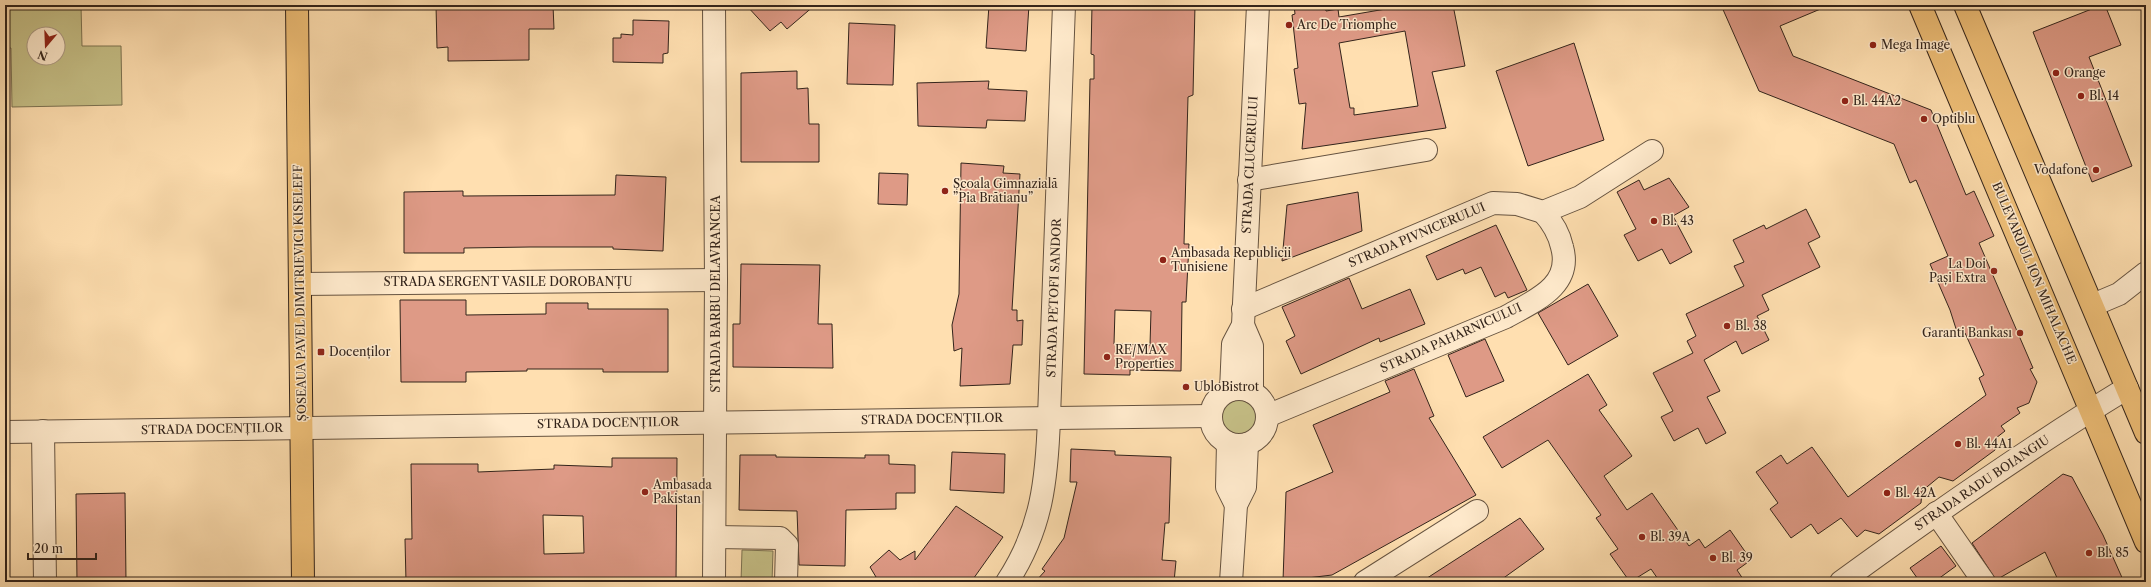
<svg xmlns="http://www.w3.org/2000/svg" width="2151" height="587" viewBox="0 0 2151 587" font-family="'Libre Caslon Text',serif">
<style>
.green{fill:#c6c087;stroke:#7c7251;fill-rule:evenodd}
.building{fill:#de9a86;stroke:#33241b;fill-rule:evenodd}
.lines{fill:none;stroke-linecap:round;stroke-linejoin:round}
.minor-casing{stroke:#665340;stroke-width:24}
.tertiary-casing{stroke:#665340;stroke-width:24}
.primary-casing{stroke:#33241b;stroke-width:24}
.minor{stroke:#ffeacc;stroke-width:22}
.tertiary{stroke:#ffeacc;stroke-width:22}
.primary{stroke:#f0c078;stroke-width:22}
.poi-dot{fill:#8f2418;stroke:#ffeacc;stroke-width:1.5}
.labels{text-anchor:middle;stroke-width:3;stroke-linejoin:round;paint-order:stroke}
.poi-label{font-size:12px;fill:#33241b;stroke:#ffeacc;text-anchor:start}
.street-label{font-size:12px;fill:#33241b;stroke:#ffeacc}
</style>
<rect width="100%" height="100%" fill="#ffdfb0"/>
<filter id="stains"><feTurbulence type="fractalNoise" baseFrequency=".005" numOctaves="4"/><feColorMatrix values="0 0 0 0 .2 0 0 0 0 .09 0 0 0 0 .02 0 0 0 .5 -.17"/></filter>
<radialGradient id="worn" r=".72"><stop offset=".6" stop-color="#630" stop-opacity="0"/><stop offset="1" stop-color="#630" stop-opacity=".3"/></radialGradient>
<g class="green">
<path d="M5 5H81L82 46H121L122 105 12 107 11 48H5ZM34 34H58V58H34Z"/>
<circle cx="1239" cy="417" r="18"/>
<polygon points="742,550 773,551 772,582 741,582"/>
</g>
<g class="building">
<polygon points="436,5 553,5 554,29 529,29 529,60 448,61 448,47 437,48"/>
<polygon points="746,5 815,5 787,29 781,22 770,31"/>
<polygon points="989,5 1029,5 1026,51 986,48"/>
<path d="M1092 5H1195L1193 95 1188 97 1184 244H1189L1186 302H1182L1181 371 1130 370V375L1084 374 1090 79H1094V55L1091 54ZM1115 310 1151 311 1150 345 1114 344Z"/>
<path d="M1294 5H1325L1326 11 1338 9 1339 17 1409 5H1453L1465 66 1432 72 1446 128 1302 149 1306 103 1299 104 1294 69 1298 68 1292 15 1295 14ZM1405 31 1418 106 1354 115V108H1350L1339 43Z"/>
<polygon points="1721,5 1830,5 1780,26 1793,56 1931,110 1966,195 1974,191 1994,236 1979,243 2033,368 2030,369 2037,382 2029,403 2017,408 2020,413 2001,426 2005,431 1996,438 1995,450 1953,481 1939,477 1922,491 1921,503 1879,534 1865,530 1857,537 1841,518 1818,534 1811,524 1791,538 1770,509 1778,503 1756,472 1781,455 1787,464 1812,447 1848,497 1986,395 1979,378 1984,375 1965,333 1958,335 1950,310 1930,264 1948,256 1916,180 1910,183 1894,144 1759,91"/>
<polygon points="2102,5 2105,5 2121,45 2089,57 2132,166 2092,182 2033,32"/>
<polygon points="633,20 669,21 668,53 663,54 663,63 613,62 613,38 621,38 621,34 633,35"/>
<polygon points="849,23 895,25 893,85 847,84"/>
<polygon points="1574,43 1604,140 1528,166 1496,71"/>
<polygon points="797,71 797,89 808,88 809,124 819,124 819,162 741,162 741,73"/>
<polygon points="989,81 988,89 1027,91 1025,121 987,120 986,128 918,126 917,83"/>
<polygon points="961,163 1004,166 1003,173 1020,174 1012,310 1017,310 1017,321 1023,320 1022,345 1013,345 1010,384 960,386 962,348 954,351 952,325 959,294"/>
<polygon points="879,173 908,174 907,205 878,204"/>
<polygon points="616,175 666,177 663,251 613,249 613,247 530,247 464,248 464,253 404,253 404,192 463,191 463,196 615,195"/>
<polygon points="1669,178 1689,207 1673,216 1692,252 1670,264 1662,249 1638,261 1624,235 1636,229 1617,192 1639,180 1644,190"/>
<polygon points="1358,192 1362,231 1282,261 1287,205"/>
<polygon points="1806,209 1820,237 1808,243 1820,267 1762,295 1769,310 1757,316 1769,340 1742,354 1736,341 1704,360 1720,391 1707,397 1726,433 1706,444 1698,428 1674,441 1661,417 1673,411 1653,373 1693,353 1687,341 1696,336 1686,314 1744,286 1734,266 1744,262 1733,240 1764,225 1766,229"/>
<polygon points="1496,225 1527,290 1508,298 1505,292 1495,297 1481,267 1465,274 1463,269 1437,280 1426,256"/>
<polygon points="741,264 820,265 818,324 832,324 833,368 733,367 733,324 740,324"/>
<polygon points="1349,278 1362,309 1410,289 1425,324 1380,342 1379,338 1301,374 1286,341 1295,336 1282,307"/>
<polygon points="1588,284 1618,336 1568,365 1538,313"/>
<polygon points="400,300 466,300 466,315 546,314 546,303 588,303 588,309 668,309 668,372 603,372 603,369 527,369 527,371 466,372 466,382 401,382"/>
<polygon points="1485,339 1504,381 1466,397 1448,355"/>
<polygon points="1414,369 1434,416 1429,418 1476,495 1332,575 1283,581 1286,492 1333,472 1313,425 1390,392 1385,381"/>
<polygon points="1588,374 1607,405 1599,410 1632,456 1604,476 1627,510 1652,493 1689,546 1699,539 1705,548 1730,530 1751,560 1737,570 1745,582 1660,582 1651,569 1630,582 1610,554 1618,549 1596,518 1601,515 1548,440 1502,468 1483,437"/>
<polygon points="1071,449 1115,451 1115,455 1171,457 1169,523 1165,523 1162,560 1176,561 1174,582 1107,578 1104,582 1035,582 1045,571 1042,569 1064,538 1077,482 1070,482"/>
<polygon points="952,452 1005,454 1004,493 950,490"/>
<polygon points="740,455 776,455 776,457 865,458 865,455 889,455 889,464 915,465 915,493 896,493 896,509 846,510 845,566 799,565 797,511 739,510"/>
<path d="M612 458H677L676 582H406L405 539H412L411 464H478V472L554 469V465L612 467ZM543 515 583 516 584 553 544 554Z"/>
<polygon points="2063,474 2072,477 2103,535 2124,582 2059,582 2045,552 1996,580 1972,543"/>
<polygon points="125,493 126,582 77,582 76,494"/>
<polygon points="956,506 1003,537 971,582 879,582 870,567 889,550 900,560 915,551 915,560"/>
<polygon points="1520,518 1544,549 1498,582 1421,582"/>
<polygon points="1941,546 1956,566 1934,582 1920,582 1910,568"/>
</g>
<g class="lines">
<defs>
<g id="minor">
<polyline points="1249,180 1426,150"/>
<polyline points="300,284 716,280"/>
<polyline points="2093,305 2119,294 2146,273"/>
<polyline points="1243,309 1493,203 1517,204 1543,212 1580,197 1652,151"/>
<path d="M1267 416 1506 317C1534 301 1573 286 1562 247 1559 233 1553 223 1543 212"/>
<polyline points="43,431 45,582"/>
<polyline points="5,432 1211,416"/>
<polyline points="1936,513 1984,582"/>
<polyline points="715,537 780,538 787,545 786,582"/>
<polyline points="714,582 716,280 714,5"/>
<path d="M1007 582C1042 529 1047 479 1049 417L1064 5"/>
<polyline points="1365,582 1477,511"/>
<path d="M1841 582C1934 514 2029 448 2127 388"/>
</g>
<g id="tertiary">
<polyline points="1243,325 1252,346 1252,392"/>
<circle cx="1239" cy="417" r="28"/>
<polyline points="1231,390 1233,344 1243,325 1258,5"/>
<polyline points="1228,443 1227,487 1236,505"/>
<polyline points="1231,582 1236,505 1245,487 1247,444"/>
</g>
<g id="primary">
<polyline points="297,5 303,582"/>
<polyline points="1920,5 2146,542"/>
<polyline points="1965,5 2146,433"/>
</g>
</defs>
<use href="#minor" class="minor-casing"/>
<use href="#tertiary" class="tertiary-casing"/>
<use href="#primary" class="primary-casing"/>
<use href="#minor" class="minor"/>
<use href="#tertiary" class="tertiary"/>
<use href="#primary" class="primary"/>
</g>
<g class="poi-dot">
<circle cx="1289" cy="25" r="4"/>
<circle cx="1873" cy="45" r="4"/>
<circle cx="2056" cy="73" r="4"/>
<circle cx="2081" cy="96" r="4"/>
<circle cx="1845" cy="101" r="4"/>
<circle cx="1924" cy="119" r="4"/>
<circle cx="2096" cy="170" r="4"/>
<circle cx="945" cy="191" r="4"/>
<circle cx="1654" cy="221" r="4"/>
<circle cx="1163" cy="260" r="4"/>
<circle cx="1994" cy="271" r="4"/>
<circle cx="1727" cy="326" r="4"/>
<circle cx="2020" cy="333" r="4"/>
<rect x="317" y="348" width="8" height="8" rx="2"/>
<circle cx="1107" cy="357" r="4"/>
<circle cx="1186" cy="387" r="4"/>
<circle cx="1958" cy="444" r="4"/>
<circle cx="645" cy="492" r="4"/>
<circle cx="1887" cy="493" r="4"/>
<circle cx="1642" cy="537" r="4"/>
<circle cx="2089" cy="553" r="4"/>
<circle cx="1713" cy="558" r="4"/>
</g>
<g class="labels">
<g class="poi-label">
<text x="1297" y="29">Arc De Triomphe</text>
<text x="1881" y="49">Mega Image</text>
<text x="2064" y="77">Orange</text>
<text x="2089" y="100">Bl. 14</text>
<text x="1853" y="105">Bl. 44A2</text>
<text x="1932" y="123">Optiblu</text>
<text x="2088" y="174" text-anchor="end">Vodafone</text>
<text x="953" y="188">Școala Gimnazială<tspan x="953" dy="14">”Pia Brătianu”</tspan></text>
<text x="1662" y="225">Bl. 43</text>
<text x="1171" y="257">Ambasada Republicii<tspan x="1171" dy="14">Tunisiene</tspan></text>
<text x="1986" y="268" text-anchor="end">La Doi<tspan x="1986" dy="14">Pași Extra</tspan></text>
<text x="1735" y="330">Bl. 38</text>
<text x="2012" y="337" text-anchor="end">Garanti Bankası</text>
<text x="1115" y="354">RE/MAX<tspan x="1115" dy="14">Properties</tspan></text>
<text x="329" y="356">Docenților</text>
<text x="1194" y="391">UbloBistrot</text>
<text x="1966" y="448">Bl. 44A1</text>
<text x="653" y="489">Ambasada<tspan x="653" dy="14">Pakistan</tspan></text>
<text x="1895" y="497">Bl. 42A</text>
<text x="1650" y="541">Bl. 39A</text>
<text x="2097" y="557">Bl. 85</text>
<text x="1721" y="562">Bl. 39</text>
</g>
<g class="street-label">
<text transform="translate(1250 165) rotate(-87)" y="4">STRADA CLUCERULUI</text>
<text transform="translate(1417 235) rotate(-23)" y="4">STRADA PIVNICERULUI</text>
<text transform="translate(2034 273) rotate(67)" y="4">BULEVARDUL ION MIHALACHE</text>
<text x="508" y="286">STRADA SERGENT VASILE DOROBANȚU</text>
<text transform="translate(300 293) rotate(-91)" y="4">ȘOSEAUA PAVEL DIMITRIEVICI KISELEFF</text>
<text transform="translate(716 294) rotate(-90)" y="4">STRADA BARBU DELAVRANCEA</text>
<text transform="translate(1054 298) rotate(-88)" y="4">STRADA PETOFI SANDOR</text>
<text transform="translate(1451 338) rotate(-24)" y="4">STRADA PAHARNICULUI</text>
<text transform="translate(932 419) rotate(-1)" y="4">STRADA DOCENȚILOR</text>
<text transform="translate(608 423) rotate(-1)" y="4">STRADA DOCENȚILOR</text>
<text transform="translate(212 429) rotate(-1)" y="4">STRADA DOCENȚILOR</text>
<text transform="translate(1982 483) rotate(-34)" y="4">STRADA RADU BOIANGIU</text>
</g>
</g>
<rect width="2151" height="587" fill="none" stroke="#ffdfb0" stroke-width="20"/>
<rect x="6" y="6" width="2139" height="575" fill="none" stroke="#33241b" stroke-width="2"/>
<rect x="10" y="10" width="2131" height="567" fill="none" stroke="#33241b"/>
<g transform="translate(46 46) rotate(199)"><circle r="19" fill="#ffeacc" stroke="#ad9b85"/>
<path d="M0-3L7 15L0 10L-7 15Z" fill="#8f2418"/>
<text y="-6" font-size="11" font-weight="bold" text-anchor="middle" fill="#33241b">N</text>
</g>
<path d="M28 553v6h68v-6" fill="none" stroke="#33241b" stroke-width="2"/>
<text x="34" y="553" font-size="12" fill="#33241b" stroke="#ffeacc" stroke-width="3" paint-order="stroke">20 m</text>
<rect width="100%" height="100%" filter="url(#stains)"/>
<rect width="100%" height="100%" fill="url(#worn)"/>
</svg>
